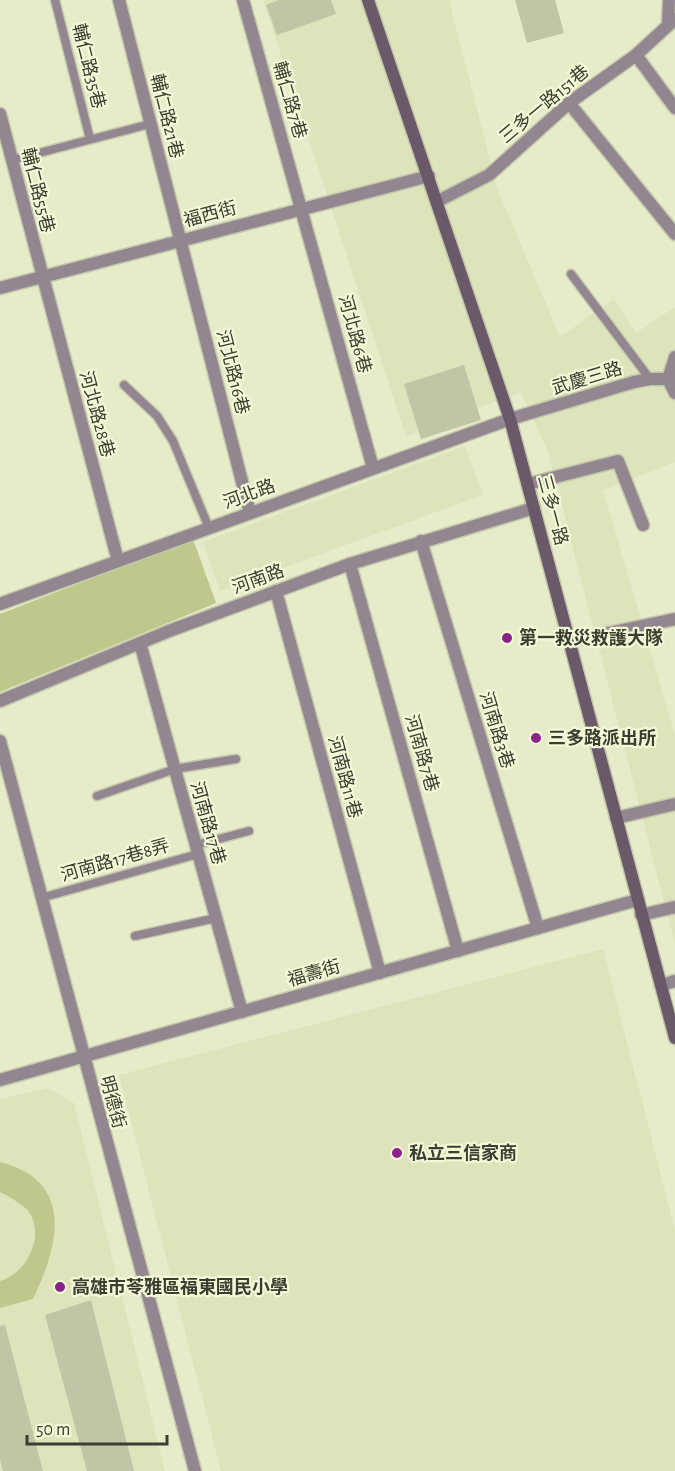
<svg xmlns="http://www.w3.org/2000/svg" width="675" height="1471" viewBox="0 0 675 1471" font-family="'Alegreya Sans','Noto Sans TC',sans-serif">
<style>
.built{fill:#dde4bb}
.green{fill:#bfc78c}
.building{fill:#c0c5a5}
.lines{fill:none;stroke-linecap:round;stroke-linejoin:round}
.lane-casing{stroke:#c4c8ab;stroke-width:11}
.street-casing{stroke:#c4c8ab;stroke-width:15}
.secondary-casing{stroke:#c4c8ab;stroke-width:15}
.lane{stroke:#928791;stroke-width:8}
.street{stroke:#928791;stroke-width:12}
.secondary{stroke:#6a5a69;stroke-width:12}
.poi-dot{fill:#8b238a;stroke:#f3f8d7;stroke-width:2}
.labels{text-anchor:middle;stroke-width:4.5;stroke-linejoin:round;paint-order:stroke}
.street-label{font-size:18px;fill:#3b3d30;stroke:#f3f8d7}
.poi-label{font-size:18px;font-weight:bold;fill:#3b3d30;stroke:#f3f8d7;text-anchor:start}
</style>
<rect width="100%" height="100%" fill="#e6ebca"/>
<g class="built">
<polygon points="263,0 449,0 497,188 560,337 614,299 636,333 675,307 675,462 603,490 675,735 675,944 548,452 521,392 406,436"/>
<polygon points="465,446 483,495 220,591 203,542"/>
<polygon points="603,949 675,1230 675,1471 221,1471 119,1075"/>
<polygon points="48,1088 74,1103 165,1471 0,1471 0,1099"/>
</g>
<g class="green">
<polygon points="193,539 216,603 0,692 0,614"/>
<path d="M0 1162C75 1181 59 1245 33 1299L0 1308V1281C25 1274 44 1240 31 1215 25 1205 10 1197 0 1192Z"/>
</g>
<g class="building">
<polygon points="279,0 331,0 336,14 277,35 266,5"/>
<polygon points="515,0 555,0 564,33 527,43"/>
<polygon points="464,365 481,420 421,439 404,384"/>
<polygon points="91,1300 134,1471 87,1471 45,1315"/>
<polygon points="5,1325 43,1471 3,1471 0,1459 0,1326"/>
</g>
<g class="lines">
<defs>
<g id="lane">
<polyline points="55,0 90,139"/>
<polyline points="12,160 150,124"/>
<polyline points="571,274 650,379"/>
<polyline points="124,385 157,416 173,441 209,528"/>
<polyline points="97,796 175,769 236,759"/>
<polyline points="196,845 249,831"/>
<polyline points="41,898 198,854"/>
<polyline points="135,936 216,918"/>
</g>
<g id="street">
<polyline points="119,0 250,513"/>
<polyline points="243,0 373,468"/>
<polyline points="668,25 669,0"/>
<polyline points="636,55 675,108"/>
<polyline points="569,103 675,234"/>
<polyline points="0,114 118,561"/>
<polyline points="438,201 489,175 569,103 636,55 675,19"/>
<polyline points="0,288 429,176"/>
<polyline points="675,357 668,379 675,393"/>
<polyline points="528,484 618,461 643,525"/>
<polyline points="421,541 538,928"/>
<polyline points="350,564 458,951"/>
<polyline points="276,591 380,973"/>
<polyline points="0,604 510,419 634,382 650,379 675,379"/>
<polyline points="570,641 675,619"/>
<polyline points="140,643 242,1012"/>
<polyline points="0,701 169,631 350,564 534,508"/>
<polyline points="0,741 195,1471"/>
<polyline points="616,818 675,804"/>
<polyline points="641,915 675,907"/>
<polyline points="661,985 675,981"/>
<polyline points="0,1080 637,900"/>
</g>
<polyline id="secondary" points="368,0 510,419 675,1038"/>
</defs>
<use href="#lane" class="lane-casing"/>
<use href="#street" class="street-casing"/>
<use href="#secondary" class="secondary-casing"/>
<use href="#lane" class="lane"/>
<use href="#street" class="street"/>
<use href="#secondary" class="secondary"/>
</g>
<g class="poi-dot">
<circle cx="507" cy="638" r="6"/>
<circle cx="536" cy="738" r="6"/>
<circle cx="397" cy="1153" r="6"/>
<circle cx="60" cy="1287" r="6"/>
</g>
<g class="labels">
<g class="street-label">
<text transform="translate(89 66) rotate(76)" y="6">輔仁路35巷</text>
<text transform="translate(290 100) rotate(74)" y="6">輔仁路7巷</text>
<text transform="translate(544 104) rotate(-40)" y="6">三多一路151巷</text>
<text transform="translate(167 116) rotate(76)" y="6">輔仁路21巷</text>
<text transform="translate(38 190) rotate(76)" y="6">輔仁路55巷</text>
<text transform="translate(210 214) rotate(-15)" y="6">福西街</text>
<text transform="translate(355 334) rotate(75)" y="6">河北路6巷</text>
<text transform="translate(233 372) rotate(76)" y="6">河北路16巷</text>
<text transform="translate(587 378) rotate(-17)" y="6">武慶三路</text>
<text transform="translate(97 414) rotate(75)" y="6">河北路28巷</text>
<text transform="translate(249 494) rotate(-20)" y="6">河北路</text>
<text transform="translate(553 510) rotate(75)" y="6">三多一路</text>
<text transform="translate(258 579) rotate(-20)" y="6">河南路</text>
<text transform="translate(497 730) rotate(73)" y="6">河南路3巷</text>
<text transform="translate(422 753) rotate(74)" y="6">河南路7巷</text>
<text transform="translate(345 777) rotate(75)" y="6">河南路11巷</text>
<text transform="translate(208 823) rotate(74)" y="6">河南路17巷</text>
<text transform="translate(115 860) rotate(-16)" y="6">河南路17巷8弄</text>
<text transform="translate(314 973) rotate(-16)" y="6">福壽街</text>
<text transform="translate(113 1102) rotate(75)" y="6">明德街</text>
</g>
<g class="poi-label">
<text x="519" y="644">第一救災救護大隊</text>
<text x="548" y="744">三多路派出所</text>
<text x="409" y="1159">私立三信家商</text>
<text x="72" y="1293">高雄市苓雅區福東國民小學</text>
</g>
</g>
<path d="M27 1435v9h140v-9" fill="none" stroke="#3b3d30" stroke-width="3"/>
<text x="36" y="1435" font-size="18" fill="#3b3d30" stroke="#f3f8d7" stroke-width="4.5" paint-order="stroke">50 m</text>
</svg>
